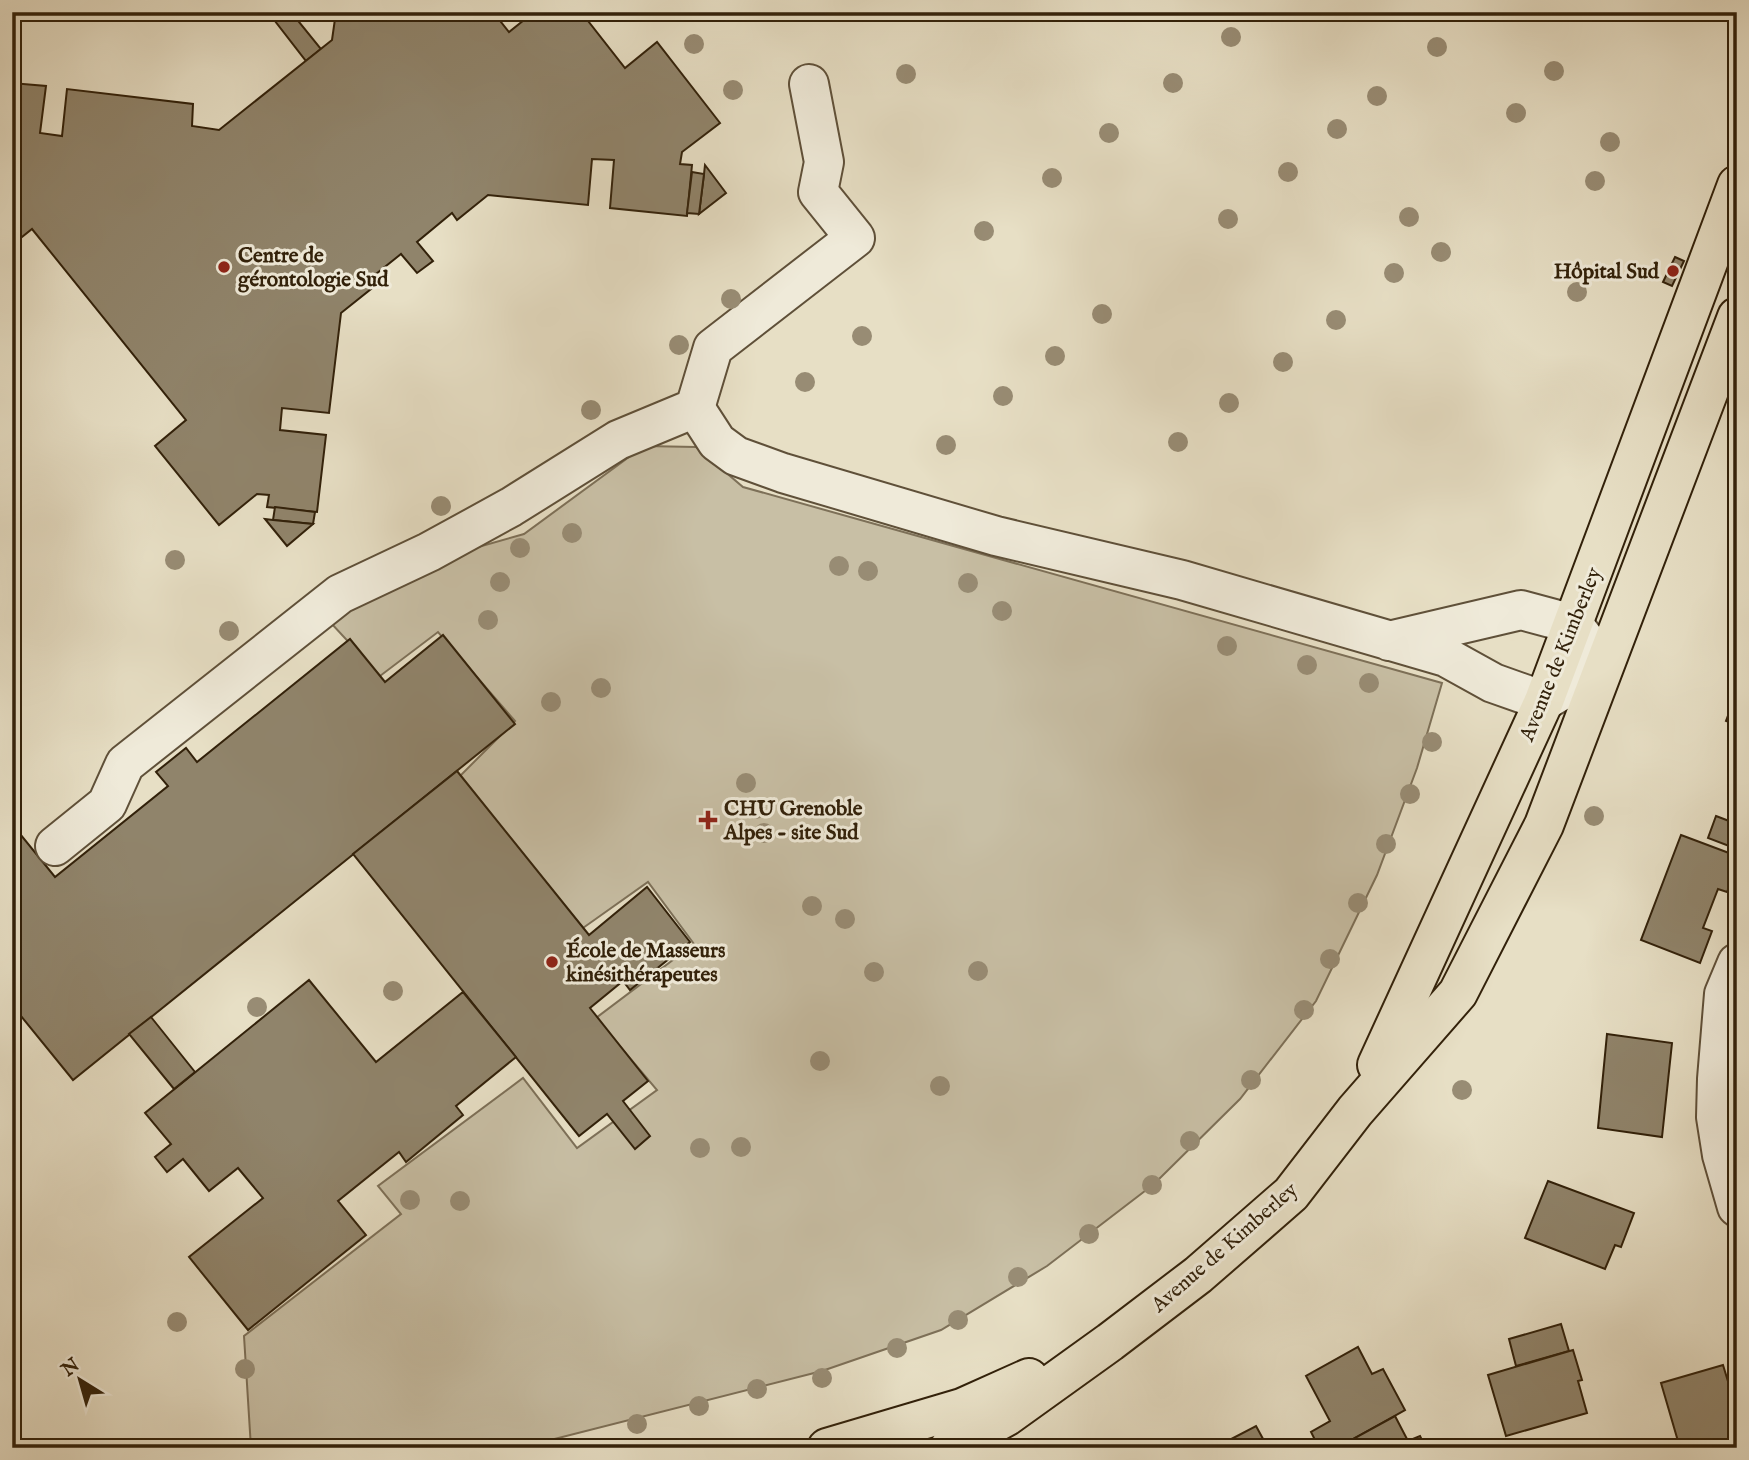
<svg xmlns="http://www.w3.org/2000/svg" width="1749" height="1460" viewBox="0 0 1749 1460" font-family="'IM FELL English',serif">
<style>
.green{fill:#c8bfa5;stroke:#7d7058;stroke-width:2}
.building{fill:#90846b;stroke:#32210a;stroke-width:2}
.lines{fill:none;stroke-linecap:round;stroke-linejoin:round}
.minor-casing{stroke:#5f5039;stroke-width:42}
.major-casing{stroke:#32210a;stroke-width:42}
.minor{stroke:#efead9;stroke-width:38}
.major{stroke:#e7dfc5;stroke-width:38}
.tree{fill:#988c74}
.poi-dot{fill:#8f2418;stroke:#efead9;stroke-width:2.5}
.labels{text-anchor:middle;stroke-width:6;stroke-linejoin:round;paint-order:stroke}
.poi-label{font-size:21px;font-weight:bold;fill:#32210a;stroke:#efead9;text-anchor:start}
.street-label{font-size:21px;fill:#32210a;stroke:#efead9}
</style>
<rect width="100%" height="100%" fill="#e7dfc5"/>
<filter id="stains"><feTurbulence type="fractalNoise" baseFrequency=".00286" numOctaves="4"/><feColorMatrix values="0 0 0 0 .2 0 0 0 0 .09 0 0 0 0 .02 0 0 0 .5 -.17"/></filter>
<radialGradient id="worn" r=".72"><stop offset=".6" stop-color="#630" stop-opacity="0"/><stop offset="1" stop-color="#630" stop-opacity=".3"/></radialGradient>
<polygon class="green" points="644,446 696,447 743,487 1442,683 1417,768 1377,875 1316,1001 1240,1099 1154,1184 1047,1266 941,1330 822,1371 519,1448 251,1448 244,1336 401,1214 378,1186 523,1078 577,1148 657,1090 596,1018 694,944 648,882 583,928 458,778 515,721 438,632 380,676 330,622 443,557 524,534"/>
<g class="building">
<polygon points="268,12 291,12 321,49 306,61"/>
<polygon points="336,12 493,12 509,32 534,12 581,12 625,68 657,42 720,123 682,152 680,164 692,165 687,216 610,208 614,160 592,159 588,205 488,195 457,220 452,213 417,242 433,261 417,273 401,254 366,282 371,289 341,313 329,413 282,408 280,430 326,435 317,512 267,507 269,495 257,494 219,525 155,446 186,420 32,229 12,245 12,83 46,86 40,133 62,136 67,89 193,104 192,126 219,130 332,40"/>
<polygon points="705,165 726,193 699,214 704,174"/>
<polygon points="692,172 704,174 699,214 687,213"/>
<polygon points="1675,257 1684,261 1672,286 1663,282"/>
<polygon points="275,507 315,512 313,524 273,520"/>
<polygon points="265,519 273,520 313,524 287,546"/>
<polygon points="443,635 515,724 73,1080 12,1005 12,824 55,877 168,786 156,772 186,748 197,762 350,639 385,682"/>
<polygon points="1737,692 1737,725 1726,721"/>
<polygon points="457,771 589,935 647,887 690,942 630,990 623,981 590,1008 648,1081 623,1101 650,1136 635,1149 607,1114 579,1136 353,854"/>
<polygon points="1716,816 1737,824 1737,849 1708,838"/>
<polygon points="1681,835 1737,856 1737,867 1727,892 1718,889 1703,928 1712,931 1700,963 1641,940"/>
<polygon points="309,980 376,1062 463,992 516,1057 456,1106 463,1115 406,1162 399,1152 338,1201 366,1235 248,1330 189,1257 263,1198 238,1168 209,1191 183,1159 167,1172 155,1157 171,1144 145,1113"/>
<polygon points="151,1017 195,1072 174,1089 129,1034"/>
<polygon points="1607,1034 1672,1043 1662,1137 1598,1128"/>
<polygon points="1548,1181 1634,1213 1621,1247 1615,1245 1605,1269 1525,1238"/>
<polygon points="1561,1324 1569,1351 1516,1366 1509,1339"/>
<polygon points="1358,1347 1372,1374 1383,1369 1405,1410 1337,1448 1319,1448 1311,1432 1330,1421 1306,1376"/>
<polygon points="1573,1350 1582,1380 1578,1381 1587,1413 1506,1436 1488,1375"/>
<polygon points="1723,1365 1737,1411 1737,1448 1680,1448 1661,1383"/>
<polygon points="1395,1416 1408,1441 1420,1436 1426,1448 1343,1448 1342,1445"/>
<polygon points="1256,1426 1268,1448 1214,1448"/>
</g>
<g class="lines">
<defs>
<g id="minor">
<polyline points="695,408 717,442 736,456 783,473 996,536 1182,580 1446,657 1493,683 1544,701 1604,665 1573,624 1521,610 1389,641"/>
<polyline points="55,846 107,804 125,764 340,594 429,552 511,507 618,440 695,408 713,348 855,238 818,192 824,162 809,84"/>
<polyline points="1737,963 1724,994 1717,1079 1716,1117 1722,1155 1737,1207"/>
</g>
<g id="major">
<polyline points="1377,1065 1544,701 1737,185"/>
<polyline points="827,1448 962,1408 1029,1378"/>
<polyline points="949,1448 1007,1416 1110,1342 1198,1275 1291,1194 1355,1111 1458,993 1544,825 1737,317"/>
</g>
</defs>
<use href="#minor" class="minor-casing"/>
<use href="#major" class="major-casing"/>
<use href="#minor" class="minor"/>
<use href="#major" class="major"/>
</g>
<g class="tree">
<circle cx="1231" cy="37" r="10"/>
<circle cx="694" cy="44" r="10"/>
<circle cx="1437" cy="47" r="10"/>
<circle cx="1554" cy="71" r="10"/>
<circle cx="906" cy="74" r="10"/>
<circle cx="1173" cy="83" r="10"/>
<circle cx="733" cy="90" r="10"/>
<circle cx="1377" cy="96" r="10"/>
<circle cx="1516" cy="113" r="10"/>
<circle cx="1337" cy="129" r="10"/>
<circle cx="1109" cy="133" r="10"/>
<circle cx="1610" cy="142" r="10"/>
<circle cx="1288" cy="172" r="10"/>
<circle cx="1052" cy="178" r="10"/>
<circle cx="1595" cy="181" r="10"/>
<circle cx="1409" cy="217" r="10"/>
<circle cx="1228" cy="219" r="10"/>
<circle cx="984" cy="231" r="10"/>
<circle cx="1441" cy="252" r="10"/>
<circle cx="1394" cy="273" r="10"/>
<circle cx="1577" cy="292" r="10"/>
<circle cx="731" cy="299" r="10"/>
<circle cx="1102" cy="314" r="10"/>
<circle cx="1336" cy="320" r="10"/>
<circle cx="862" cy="336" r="10"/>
<circle cx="679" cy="345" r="10"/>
<circle cx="1055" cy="356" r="10"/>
<circle cx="1283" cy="362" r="10"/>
<circle cx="805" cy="382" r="10"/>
<circle cx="1003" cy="396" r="10"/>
<circle cx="1229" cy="403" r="10"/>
<circle cx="591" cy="410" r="10"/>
<circle cx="1178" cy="442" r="10"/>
<circle cx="946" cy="445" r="10"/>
<circle cx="441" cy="506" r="10"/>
<circle cx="572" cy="533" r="10"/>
<circle cx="520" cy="548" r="10"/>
<circle cx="175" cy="560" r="10"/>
<circle cx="839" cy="566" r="10"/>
<circle cx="868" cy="571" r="10"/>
<circle cx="500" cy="582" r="10"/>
<circle cx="968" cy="583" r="10"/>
<circle cx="1002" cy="611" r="10"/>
<circle cx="488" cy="620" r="10"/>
<circle cx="229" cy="631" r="10"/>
<circle cx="1227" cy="646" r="10"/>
<circle cx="1307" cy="665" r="10"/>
<circle cx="1369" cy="683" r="10"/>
<circle cx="601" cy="688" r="10"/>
<circle cx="551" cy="702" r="10"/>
<circle cx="1432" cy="742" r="10"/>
<circle cx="746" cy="783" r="10"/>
<circle cx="1410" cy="794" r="10"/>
<circle cx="756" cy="809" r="10"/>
<circle cx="1594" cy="816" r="10"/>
<circle cx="764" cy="833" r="10"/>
<circle cx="1386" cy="844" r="10"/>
<circle cx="1358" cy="903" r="10"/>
<circle cx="812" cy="906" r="10"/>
<circle cx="845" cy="919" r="10"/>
<circle cx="1330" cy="959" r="10"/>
<circle cx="978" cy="971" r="10"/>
<circle cx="874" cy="972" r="10"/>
<circle cx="393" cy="991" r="10"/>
<circle cx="257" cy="1007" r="10"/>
<circle cx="1304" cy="1010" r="10"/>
<circle cx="820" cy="1061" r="10"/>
<circle cx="1251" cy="1080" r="10"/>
<circle cx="940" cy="1086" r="10"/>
<circle cx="1462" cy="1090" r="10"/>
<circle cx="1190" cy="1141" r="10"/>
<circle cx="741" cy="1147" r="10"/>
<circle cx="700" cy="1148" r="10"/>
<circle cx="1152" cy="1185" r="10"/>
<circle cx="410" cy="1200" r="10"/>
<circle cx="460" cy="1201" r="10"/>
<circle cx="1089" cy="1234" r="10"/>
<circle cx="1018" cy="1277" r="10"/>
<circle cx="958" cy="1320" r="10"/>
<circle cx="177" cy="1322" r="10"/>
<circle cx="897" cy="1348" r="10"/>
<circle cx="245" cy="1369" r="10"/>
<circle cx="822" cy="1378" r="10"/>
<circle cx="757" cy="1389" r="10"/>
<circle cx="699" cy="1406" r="10"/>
<circle cx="637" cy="1424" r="10"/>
</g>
<g class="poi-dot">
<circle cx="224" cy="267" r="7"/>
<circle cx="1673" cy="271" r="7"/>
<path d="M704.5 809.5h7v7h7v7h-7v7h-7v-7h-7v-7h7z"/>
<circle cx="552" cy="962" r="7"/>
</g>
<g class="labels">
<g class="poi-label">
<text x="238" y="262">Centre de<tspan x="238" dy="24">gérontologie Sud</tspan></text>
<text x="1659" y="278" text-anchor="end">Hôpital Sud</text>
<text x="724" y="815">CHU Grenoble<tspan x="724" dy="24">Alpes - site Sud</tspan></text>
<text x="566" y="957">École de Masseurs<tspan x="566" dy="24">kinésithérapeutes</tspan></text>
</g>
<g class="street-label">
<text transform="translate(1560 654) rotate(-68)" y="7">Avenue de Kimberley</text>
<text transform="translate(1224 1247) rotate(-41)" y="7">Avenue de Kimberley</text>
</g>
</g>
<rect width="1749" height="1460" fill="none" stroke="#e7dfc5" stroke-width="42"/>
<rect x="14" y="14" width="1721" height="1432" fill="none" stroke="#32210a" stroke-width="3.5"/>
<rect x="21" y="21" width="1707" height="1418" fill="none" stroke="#32210a" stroke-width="2"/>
<g transform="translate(80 1380) rotate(323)" stroke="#efead9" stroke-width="5" paint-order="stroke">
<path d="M0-5L12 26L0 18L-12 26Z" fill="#32210a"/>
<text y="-10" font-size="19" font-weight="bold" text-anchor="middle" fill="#32210a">N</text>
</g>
<rect width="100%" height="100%" filter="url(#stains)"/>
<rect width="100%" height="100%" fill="url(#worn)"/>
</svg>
